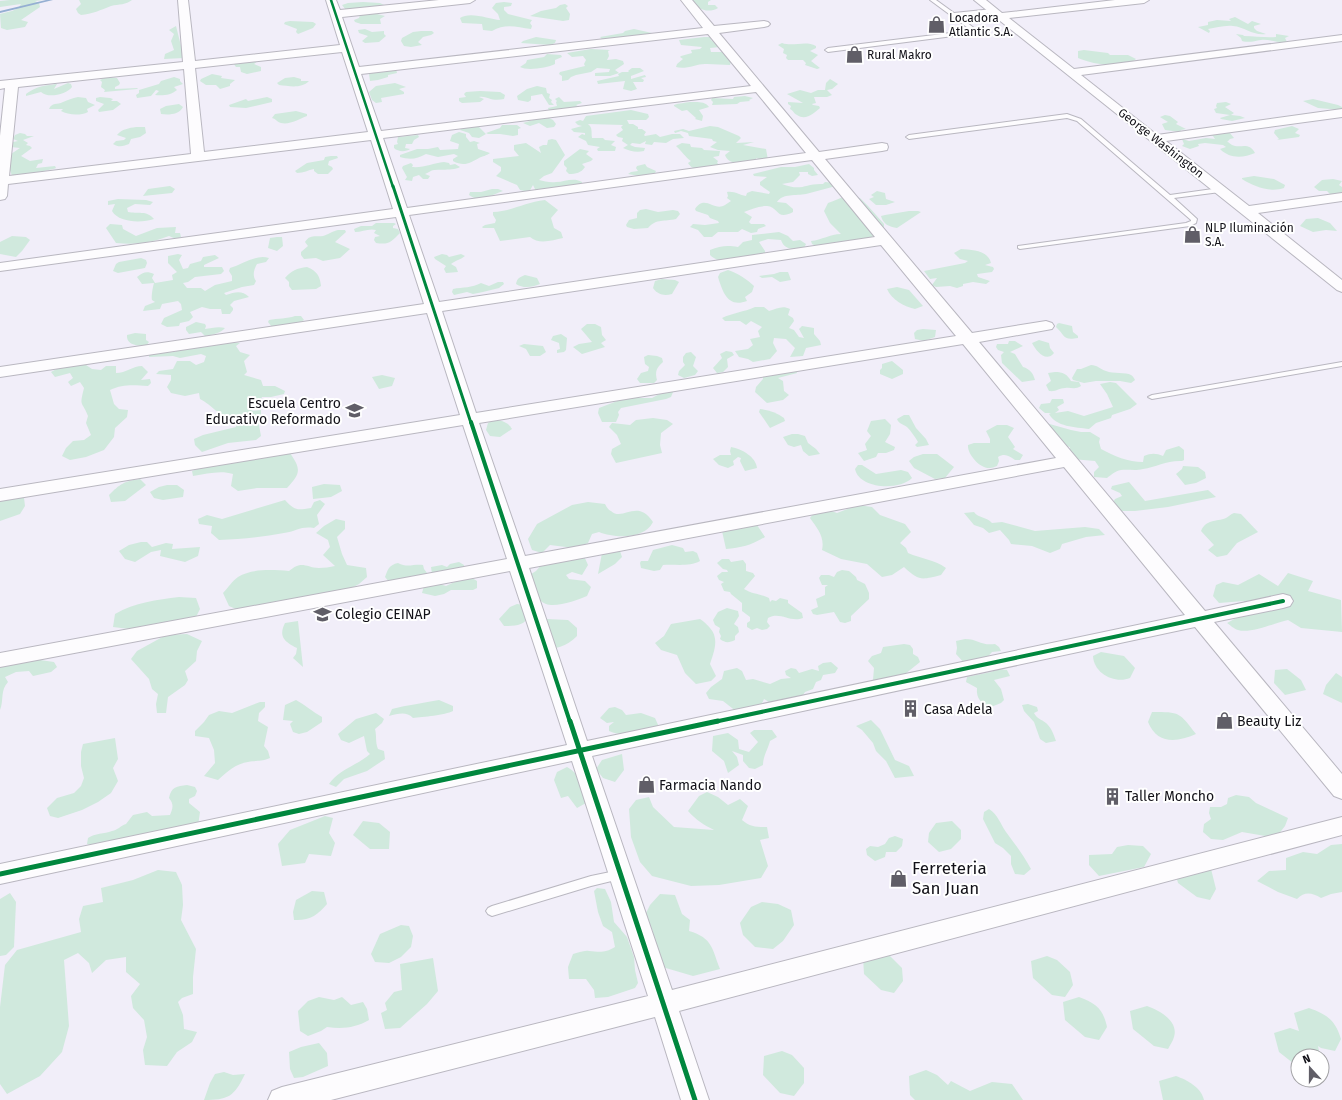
<svg xmlns="http://www.w3.org/2000/svg" width="1342" height="1100" viewBox="0 0 1342 1100" font-family="'Fira Sans',sans-serif">
<style>
.green{fill:#d0e9dd}
.lines{fill:none;stroke-linecap:round;stroke-linejoin:round}
.stream{fill:#95afd2;fill-rule:evenodd}
.lane-casing{stroke:#b9b7c0;stroke-width:2}
.street-casing{stroke:#b9b7c0;stroke-width:2}
.lane{fill:#fdfcfe;fill-rule:evenodd}
.street{fill:#fdfcfe;fill-rule:evenodd}
.cycleway-far3-casing{stroke:#fff;stroke-width:4}
.cycleway-far2-casing{stroke:#fff;stroke-width:5}
.cycleway-far1-casing{stroke:#fff;stroke-width:6}
.cycleway-casing{stroke:#fff;stroke-width:8}
.cycleway-far3{stroke:#00873e;stroke-width:2.5}
.cycleway-far2{stroke:#00873e;stroke-width:3}
.cycleway-far1{stroke:#00873e;stroke-width:4}
.cycleway{stroke:#00873e;stroke-width:5}
.labels{text-anchor:middle;stroke-width:4;stroke-linejoin:round;paint-order:stroke}
.far-poi-label{font-size:12px;fill:#121118;stroke:#fff;text-anchor:start}
.far-street-label{font-size:12px;fill:#121118;stroke:#fff}
.poi-label{font-size:14px;fill:#121118;stroke:#fff;text-anchor:start}
.near-poi-label{font-size:17px;fill:#121118;stroke:#fff;text-anchor:start}
</style>
<rect width="100%" height="100%" fill="#f1eef9"/>
<g class="green">
<path d="M10 0H44L35 1 39 3 40 7 21 20 28 22 25 27 7 30 1 28 0 14C7 12 18 11 21 4L0 7V1Z"/>
<path d="M79 0H132C126 5 119 4 111 6 101 10 92 14 81 15L78 13 76 9 81 4Z"/>
<path d="M692 0H711L708 2V5H715L718 8C708 14 696 9 692 0Z"/>
<polygon points="363,2 380,3 384,5 381,7 346,10 342,5 348,3"/>
<path d="M504 2 512 3 511 6 504 7V10L508 14 532 20 530 23 532 26 531 29C517 27 505 23 492 31L483 30 482 24 462 23 460 18C470 11 489 19 500 20L498 14 492 8 496 3Z"/>
<polygon points="565,4 568,6 566,8 570,14 569,20 563,21 530,16 541,11 556,8 560,5"/>
<polygon points="373,13 385,16 380,19 381,24 361,24 355,22 354,20 359,18 360,15"/>
<path d="M1235 17 1248 24 1252 21 1261 24 1254 26V28L1257 31 1266 34C1253 36 1245 27 1233 26 1224 25 1216 28 1208 29L1210 31 1209 33 1198 27 1208 25V22L1217 20 1231 21 1229 19Z"/>
<polygon points="290,21 313,22 316,24 313,28 298,34 296,32 297,29 284,24 285,22"/>
<polygon points="176,26 184,58 164,59 165,54 174,50 171,41 174,34 169,30"/>
<polygon points="365,29 372,32 384,31 384,34 386,36 379,42 365,43 362,41 368,36 359,33 358,30"/>
<polygon points="634,29 652,33 649,35 642,35 640,37 603,40 600,37 623,33 625,31"/>
<polygon points="421,31 432,31 434,33 431,35 423,37 418,42 422,45 411,47 404,46 401,41 402,38 413,32"/>
<path d="M1236 34 1243 35 1244 36C1255 36 1266 38 1276 37V34L1289 36 1285 38 1287 42C1278 43 1269 39 1261 40 1254 41 1250 43 1242 41L1241 38Z"/>
<polygon points="536,37 556,40 555,43 550,45 521,43 523,41"/>
<path d="M704 37H710L711 40 720 47 710 48 711 52H724L733 61H731L730 65C722 65 715 64 707 64 697 63 687 70 676 67L677 64 683 59 680 57 681 56 692 53 691 50 700 49 702 47 681 45 679 40Z"/>
<path d="M782 43C794 47 805 40 816 46V48L810 51 818 55 811 61 820 68 817 69 805 65 806 63 803 60H788L786 58 787 55 783 53 784 49 778 45Z"/>
<polygon points="591,49 610,50 608,51 609,56 607,60 616,59 623,61 624,64 615,70 619,73 610,76 595,76 595,73 609,72 610,69 597,68 591,72 576,75 571,77 568,80 562,81 562,76 559,74 560,72 585,66 584,64 586,60 583,56 572,57 567,53"/>
<path d="M1084 50 1108 53 1110 55H1128L1136 59C1124 70 1091 64 1078 58V51Z"/>
<path d="M547 54 561 55 562 57 555 60V64C547 68 527 71 520 67L526 63 527 60 544 57Z"/>
<polygon points="258,61 254,64 261,67 261,71 247,74 241,72 240,67 236,67 233,63"/>
<polygon points="632,68 640,68 644,71 631,76 631,79 645,75 646,77 641,78 644,80 643,82 633,82 637,89 631,91 623,89 625,81 598,84 597,81 619,76 618,74 622,72 629,72 628,71"/>
<polygon points="396,69 397,73 388,75 388,77 378,80 370,81 369,74 373,72"/>
<polygon points="212,74 222,76 221,78 235,80 230,84 230,86 220,89 216,85 206,85 200,81 201,79"/>
<polygon points="106,77 117,78 120,83 119,85 115,87 115,89 138,88 137,89 104,92 105,90 101,87 102,82 100,80"/>
<path d="M174 77 180 79V81L183 84 174 87 177 90C171 95 163 96 155 95L159 91 156 90 151 96 137 98 136 95 139 93V90L159 84 161 81Z"/>
<path d="M294 77 301 79V81H309C301 89 289 86 279 85L277 83 285 78Z"/>
<path d="M830 79 838 84 832 89 827 90 832 95 827 97H814L816 103 812 104 813 105 819 106 820 108C814 113 806 121 797 115 793 113 794 111 790 109L791 106 788 104V102L803 103 787 94 800 90 811 93 818 90H825L826 83Z"/>
<path d="M68 83 71 84 72 87C67 94 48 99 41 92L26 96V94C38 86 42 86 57 84L54 89Z"/>
<polygon points="395,83 406,87 399,89 404,92 404,94 381,98 382,102 376,103 372,100 369,92 376,86"/>
<polygon points="537,86 546,88 547,93 550,94 549,98 552,100 551,102 554,105 549,105 542,94 531,96 531,100 528,102 518,100 517,96 527,89"/>
<path d="M480 91 500 92 505 95 504 99C491 102 486 95 479 97L484 99 480 102 462 103 459 101V98L466 97 464 94 466 92Z"/>
<polygon points="745,96 753,98 749,100 750,101 740,102 737,104 712,105 713,102 711,100 712,98 733,99 734,97"/>
<path d="M78 97 86 98 88 102 95 105 87 109 88 112C80 116 68 115 61 111L63 109H49C52 102 57 105 63 102 68 100 72 98 78 97Z"/>
<polygon points="100,97 110,98 113,99 111,101 117,101 121,104 113,110 99,112 98,110 104,104 96,101 96,98"/>
<polygon points="267,97 272,99 272,102 246,108 230,107 229,105 246,99 248,101"/>
<polygon points="559,97 564,102 580,101 582,103 576,105 579,107 549,111 548,108 557,106 556,102 557,101 555,99"/>
<polygon points="1313,99 1338,105 1342,107 1342,110 1318,108 1303,101"/>
<path d="M690 102C697 102 705 101 709 107L699 110 703 116 702 121 695 119 696 118 687 110 682 111 674 106V105C679 103 685 103 690 102Z"/>
<polygon points="1217,103 1226,102 1231,104 1225,107 1234,113 1231,115 1240,116 1245,118 1232,121 1221,119 1220,118 1230,115 1216,113 1214,109 1217,108 1216,106"/>
<path d="M179 104 183 107C179 115 168 115 161 114L160 109 166 106Z"/>
<path d="M631 110 648 114 649 117 646 120H627L629 124H633L638 127V129H642L646 132 644 135 645 136 656 134 660 137 672 134H680L684 138 673 139 666 143 654 142 652 145 645 144 646 141 640 144 632 143 630 145 635 147 645 148 644 151C636 153 630 151 623 148L628 145 622 141 623 138 618 137 616 135 623 130 621 127 623 125 588 124C593 128 591 132 592 138H603L605 140 615 141 611 145 616 147 615 151H598L597 149 600 147 588 145 586 141 578 137 582 134 585 135V133L574 132 571 129 582 126 578 125 575 122 580 120 583 121 586 116Z"/>
<path d="M296 111 307 114V116C299 119 290 125 281 123 277 122 276 119 272 118L275 114Z"/>
<polygon points="1165,115 1170,116 1178,122 1176,124 1186,129 1181,130 1180,132 1165,130 1162,124 1168,122 1160,117"/>
<polygon points="549,118 553,120 556,124 554,127 547,128 539,123 530,126 523,123 537,119"/>
<polygon points="477,125 486,134 479,138 472,137 469,133 460,130 463,127"/>
<polygon points="502,125 517,125 521,128 518,129 518,135 513,136 500,134 488,134 486,133 500,128"/>
<path d="M710 126 718 127 739 136 741 138 736 143 754 142 743 145 766 149 768 160H762L756 158 757 162C747 162 729 167 725 155L730 151 718 150 710 147 717 142 713 141 712 139 689 136 688 133 681 131 675 133 674 131 683 129 689 131Z"/>
<polygon points="1292,126 1299,129 1295,133 1300,135 1299,137 1277,140 1279,139 1274,133 1275,130"/>
<path d="M136 127H145L146 133 140 137 131 139 129 144C124 146 119 148 113 144L116 141 124 140 126 138 117 135C122 129 129 128 136 127Z"/>
<path d="M459 132 466 134V137L470 142 474 141 480 143 477 144 478 149 490 153C486 156 483 156 479 158 470 163 464 167 453 161V159L458 156 454 154 438 157 426 154C417 159 410 160 400 157V155L417 149H428L438 147 440 150 458 149 459 144 450 141 452 135Z"/>
<path d="M1225 132H1229L1234 138 1230 139 1227 142C1229 142 1230 144 1232 145 1240 149 1249 141 1255 153 1243 158 1230 159 1220 149L1226 147 1223 145 1205 143 1198 144 1199 146 1190 149 1182 146 1184 144 1182 139 1189 141 1206 138 1215 139 1213 136 1203 134Z"/>
<path d="M20 133 25 134 27 136H34L23 140 28 143 26 145 30 146 32 148 21 156 30 161 43 159 42 163 38 164 36 168 55 166 56 168C52 170 17 176 12 176L9 167 11 154 20 148 11 147V145L13 142 18 141 13 139 15 135Z"/>
<path d="M418 135 419 137 414 140 412 144H406L405 148 410 149C406 152 398 152 394 148V145L398 144 397 142 398 137Z"/>
<path d="M552 139 556 140 565 155 552 173 544 176 539 180C544 181 550 183 556 182 565 182 573 177 582 182V186L536 191 533 185 529 192 520 190 517 185 496 176 501 171V167L493 162V159L519 156 514 150V145L526 143 541 153 539 147 543 145H547L548 140Z"/>
<path d="M682 143 690 144 691 147 702 148 704 150 720 151 719 156 713 157 718 161 717 163 720 165C709 167 694 174 688 163L691 161C685 157 682 151 676 146Z"/>
<path d="M580 149 589 151 586 154 593 159 591 161 582 164 585 167C581 173 576 174 569 174L566 171 567 168 564 165V161Z"/>
<path d="M331 156H337L338 158 329 161 328 165 332 167 333 169 328 174H318L314 171V169C308 170 304 173 297 173L295 171 307 163 324 160 325 157Z"/>
<path d="M444 162 449 163 450 165 455 164 460 167C453 171 442 169 434 170 431 170 428 173 425 174L430 176 428 179H423L419 175 413 177 412 181 405 180 407 177 402 168 403 166 411 163 413 165 412 167C424 168 433 163 444 162Z"/>
<polygon points="645,164 647,167 656,171 655,173 639,176 628,174 631,172 638,171 636,168 637,166"/>
<path d="M809 164 814 168V170L818 175 812 176 808 174V172H799L800 175 793 182 782 184C802 192 805 183 823 184L825 182 834 183 836 186C826 189 816 191 806 194 796 196 783 193 777 202L786 203 793 209V212C776 221 779 207 767 206 759 206 751 209 744 212L752 217 749 222 751 224H764L766 226 758 229 757 232 751 233 742 229 738 232H718L712 237H704L698 230 690 227 693 224 705 225 719 223 718 221 710 218 708 215 696 211 695 209C705 194 714 212 725 205 727 204 729 202 731 201L727 198 728 196 727 192C735 191 739 195 746 196L747 193 752 191 769 194 770 192 760 185V182L767 177 754 176 753 174 781 167H795Z"/>
<path d="M1254 176 1274 179 1285 185 1284 188C1270 193 1253 186 1242 179V178Z"/>
<polygon points="1333,179 1342,181 1339,185 1342,187 1342,195 1333,197 1327,191 1319,191 1314,187 1322,180"/>
<polygon points="170,186 175,189 172,193 143,196 148,189"/>
<path d="M492 189H498L503 191C492 195 479 203 469 195L470 192H481Z"/>
<polygon points="877,191 885,193 886,199 895,202 886,205 876,205 869,199 874,197 871,195"/>
<path d="M846 196 860 198 868 206 884 224V233L880 236 818 247 812 244 811 241C822 240 830 234 841 234L830 223 824 211 828 203C835 201 839 198 846 196Z"/>
<path d="M118 199 146 200 153 202 150 205 135 204 127 208 128 212C137 214 147 210 154 219 142 223 119 223 112 211L115 204 108 205V201Z"/>
<path d="M545 200 558 210 551 218 554 228 561 232 563 238C553 240 539 245 530 237L500 241 494 228H483L482 227 485 225 495 223 496 220 493 215V212C513 211 525 202 545 200Z"/>
<path d="M646 209 658 212 673 210 678 211 680 214 676 219C664 222 657 218 648 228L634 229 627 227 626 225 629 220 637 218V213L640 210Z"/>
<path d="M909 211H918L921 212 897 228C889 227 883 224 881 216L885 215Z"/>
<polygon points="1318,218 1330,223 1337,231 1326,230 1313,232 1300,226 1306,219"/>
<path d="M376 223H394L396 224 393 226V228L398 229 400 233C391 242 389 245 376 243L374 240 375 237 380 236 374 233 376 230C369 228 362 232 355 232L354 229 361 226H372Z"/>
<path d="M110 224 122 225 123 229 136 236 157 228 176 227 175 233H180L181 237 176 239 169 236C151 243 135 245 116 243L106 228Z"/>
<path d="M338 230H345L346 232 335 242 350 249 340 258 323 261 316 258 304 259 301 255V252L308 246 305 242C310 234 315 237 323 236 327 235 333 231 338 230Z"/>
<path d="M779 232 788 236 793 241 800 240 806 244 804 248C794 249 785 251 781 240L768 239 759 242 765 251V255C748 258 723 268 710 255V250C720 246 727 245 738 247L743 242 752 240V235Z"/>
<polygon points="12,236 26,237 30,240 22,251 16,257 0,254 0,242"/>
<polygon points="277,237 282,237 283,246 277,251 268,248 270,238"/>
<path d="M961 249C972 250 988 250 991 263L985 265 993 267 994 269 992 272 977 274 978 277 990 281 986 284 973 282 963 284V286L957 288 950 286 936 287 932 285 937 278 930 279 924 271 965 263 968 261 960 259 954 253Z"/>
<path d="M178 254 182 255 179 260 183 269 188 268 190 264 201 261 203 257 215 255 219 258 204 265V267H222L224 271 221 274 195 277 188 282 183 283 187 288H201L205 291 215 285 232 281V276L229 271 230 268C243 264 256 254 269 258L266 262 257 264C254 269 252 276 256 281L254 285 242 287 224 293 226 295C235 292 242 290 249 297L234 301 230 305 233 308V310L230 314H222L221 309H210L202 307 190 312 193 317 189 321 180 323 179 326 167 327 161 324 164 318 182 310 181 304 178 301 162 304 160 309 143 311 145 306 155 302 152 300C151 297 153 286 154 283L142 284 137 277C143 272 147 271 154 274L152 278 155 283 173 280 172 275 177 272 168 263V256Z"/>
<path d="M442 254 447 255 449 257 461 254 465 256C460 260 456 260 451 264L456 267 458 272 446 273 444 269 446 266 435 259 434 257Z"/>
<polygon points="141,258 146,260 147,263 145,268 118,273 113,271 116,264 119,262"/>
<path d="M307 267C317 271 320 276 321 286L316 289 292 290 289 286V282L285 278C291 271 297 268 307 267Z"/>
<path d="M728 270C737 273 747 279 754 286L752 292 745 297 747 301C728 308 723 293 718 277L720 273Z"/>
<polygon points="780,272 788,272 791,280 780,282 772,277 762,278 759,276 774,274"/>
<path d="M525 275 537 278 540 284C532 287 524 289 516 284 517 278 520 277 525 275Z"/>
<path d="M662 279 675 280 679 282 672 294C664 296 658 295 653 288L655 281Z"/>
<path d="M498 282H503L504 284 499 288 483 292 473 294 467 292 454 295 452 292 453 289C463 287 472 288 481 283L489 286Z"/>
<path d="M897 287 909 290 923 306 915 309C903 306 892 300 887 289Z"/>
<path d="M755 307H764L769 311C777 309 782 305 790 309L788 315 793 318 794 321 789 328 794 330 799 337 804 338 799 329 802 326 814 328V334L820 341 821 345 806 348 803 356 790 357 795 348 786 339 774 338 773 343 777 351 770 359 753 362 748 359 739 357 735 351 748 349 753 345 750 339 760 337 758 331 762 327 751 321 746 325 740 321H725L722 318C732 313 744 312 755 307Z"/>
<path d="M295 316H301L304 320 299 323 272 327 268 322 269 320C278 318 287 319 295 316Z"/>
<path d="M196 322 205 324 206 326 205 329C211 328 219 326 225 328 221 333 212 335 205 336L201 332 189 334 186 330V327Z"/>
<path d="M1059 323 1072 326 1073 332 1078 336V338C1062 341 1065 335 1056 327L1057 324Z"/>
<polygon points="587,324 595,324 601,327 602,335 606,340 601,343 605,347 582,354 573,347 579,344 592,342 581,329"/>
<polygon points="923,329 936,330 935,337 924,341 915,339 914,333 917,330"/>
<path d="M135 333 146 334V340L149 342 146 346C138 346 126 345 127 335Z"/>
<polygon points="561,334 567,338 566,350 564,352 557,353 557,350 560,349 559,343 551,340 553,336"/>
<path d="M218 336 224 341 240 343 236 346 240 352 250 355 244 361 247 372 244 375 261 380 263 386H275L285 391 284 394 271 397H262L257 408 251 411 261 410V415L258 420 261 436 256 440 228 443 202 452 195 445 194 439 203 435 236 427 237 416C220 420 214 406 200 399L199 393 185 396 171 393 167 387 171 380V375L156 374 159 371 173 369 177 361H190L196 365 204 362 206 356 201 354 180 358 173 356 149 357V353L175 352 189 341 199 337Z"/>
<path d="M1039 340 1049 343 1050 348 1054 353C1046 363 1036 351 1032 343Z"/>
<path d="M1009 341H1015L1023 346 1010 352 1015 354 1023 367C1030 369 1033 373 1035 380L1022 382 1002 363 1001 355 1004 352 998 350 996 347 997 344H1008Z"/>
<polygon points="524,344 543,346 546,352 540,356 530,356 526,349 519,346"/>
<polygon points="726,351 732,352 734,355 727,359 728,367 723,372 717,373 713,368 722,358 720,354"/>
<polygon points="691,352 696,357 693,366 698,371 695,375 684,378 678,375 679,371 685,365 683,362 683,357 686,353"/>
<path d="M648 355 657 356 662 358 663 362C656 368 655 372 657 380L654 383H640L637 379 641 373 648 371 649 367 645 364 644 357Z"/>
<polygon points="892,361 903,370 903,374 892,379 880,374 880,370 882,368 882,364"/>
<path d="M83 363 92 369 101 370 106 366H116V373C126 373 133 366 142 366L148 372 141 380 150 379 151 383 148 386C133 385 123 384 110 390L114 404 119 409 128 410 127 417 115 428 114 437 104 450 86 457 70 460 62 456 66 448 73 441 84 440 91 435 86 423 88 416C82 400 79 408 84 388L80 382 71 386 68 382 73 378 70 373 55 377 51 372 60 367Z"/>
<path d="M1091 365C1097 365 1100 369 1106 371 1113 374 1126 372 1131 375 1133 376 1134 378 1135 380L1131 383 1120 381H1096L1084 383 1073 380 1072 378 1077 369H1081Z"/>
<polygon points="796,370 797,373 778,378 783,381 784,391 789,395 783,400 767,403 755,392 756,387 763,379 763,375"/>
<path d="M1055 372C1063 372 1067 374 1071 381L1079 382 1081 386C1075 390 1071 387 1065 388 1059 388 1056 392 1049 391L1046 385 1051 381 1048 373Z"/>
<polygon points="382,375 395,378 392,386 379,389 372,377"/>
<path d="M1110 382 1116 383 1137 404 1130 409 1112 415 1111 418 1096 423 1089 429C1075 427 1056 427 1049 414L1051 413H1045L1039 408 1041 404 1050 403 1052 399H1063L1064 403 1057 407 1059 410 1055 413 1068 411 1084 416 1113 407 1107 394 1100 384Z"/>
<polygon points="669,389 673,392 671,397 666,399 621,408 618,412 619,415 616,422 602,422 598,413 599,408 625,398 652,398"/>
<path d="M760 409C769 410 777 413 784 418L785 421 770 428 759 412Z"/>
<path d="M904 415H909L916 428 926 439 929 445 917 447 915 445 918 442C915 437 911 431 907 427 903 424 899 424 897 419Z"/>
<polygon points="653,418 667,420 673,424 661,433 660,445 662,453 616,463 611,454 612,449 621,444 617,435 609,427 612,423 630,425 636,420"/>
<polygon points="885,419 891,425 890,434 885,442 895,447 894,450 886,453 878,453 876,457 864,461 858,453 867,450 865,444 871,436 867,431 871,421"/>
<path d="M494 420C501 420 508 422 512 429L500 437 490 436 486 430 488 423Z"/>
<path d="M1046 423 1071 430 1081 432H1090L1100 438 1099 442 1101 449C1114 456 1128 462 1143 462L1144 456C1151 453 1156 453 1163 456L1166 450 1179 446 1184 450V460L1182 461C1168 460 1156 467 1143 469 1135 471 1128 469 1121 470 1115 471 1111 475 1107 478L1094 477V472L1099 467 1095 461 1072 459 1069 455 1070 447C1064 446 1061 444 1060 438L1054 437Z"/>
<path d="M997 425H1007L1014 428 1008 437 1015 447 1013 449 1023 455 1020 460H1015C1009 456 1005 453 998 457L999 461 997 466C994 467 992 468 990 468 980 469 967 454 968 445L974 443H990V439L986 431Z"/>
<polygon points="792,434 798,434 805,436 808,443 816,449 820,454 809,456 803,451 801,445 794,447 788,445 783,437"/>
<path d="M731 447C742 449 756 457 757 468L745 471 740 461 741 458 738 457 733 461 734 465 728 468 719 465 713 459 720 455H731L730 451Z"/>
<path d="M290 453C301 469 301 473 287 488H257L238 491 231 486 233 474C220 470 207 474 193 476L192 471 205 466Z"/>
<polygon points="923,454 937,454 954,467 945,478 935,479 914,468 909,461 914,457"/>
<path d="M858 465H862L876 474 901 470 908 472 912 478C899 491 859 489 855 469Z"/>
<polygon points="1183,466 1198,467 1205,472 1206,478 1196,483 1185,485 1176,474 1182,469"/>
<path d="M140 479 146 485 125 501 111 502 109 495C120 484 124 481 140 479Z"/>
<polygon points="1129,482 1145,501 1208,490 1216,497 1168,507 1135,511 1120,511 1111,506 1115,499 1122,496 1120,493 1111,489 1112,486"/>
<polygon points="324,484 340,485 342,491 331,497 313,499 312,487"/>
<polygon points="167,485 177,485 184,490 183,497 163,500 154,498 150,492 159,487"/>
<polygon points="15,495 24,498 25,506 20,514 0,521 0,499"/>
<path d="M285 500C295 511 297 510 311 508L314 502 320 500 325 504 317 515 319 524 314 528C300 526 298 531 284 533 263 537 241 539 219 540L211 533 212 526 199 524 198 519 207 515 222 519Z"/>
<path d="M588 502 605 504C606 506 608 510 611 511 623 522 637 498 653 522 644 540 614 538 599 532L592 534 588 543 574 548 550 545 542 553 532 550 528 539 537 524 572 505Z"/>
<path d="M858 505 872 507 880 515 905 524 911 532 900 543 906 548 908 553C921 559 934 559 946 568L941 575C921 580 919 581 904 567L892 575 882 577 867 564 841 559 822 550C825 537 817 528 810 518 817 509 828 510 837 513Z"/>
<path d="M974 512C978 518 987 517 992 523L1002 522 1035 531 1085 527 1099 529 1105 535 1086 537 1062 544 1060 549 1050 553 1032 546 1011 544 1009 540 1000 530 989 533 983 528 974 525 964 513Z"/>
<path d="M1234 513 1241 514 1258 532 1237 543 1227 555 1217 557 1208 550 1214 545 1201 531C1206 519 1216 522 1226 518 1228 517 1231 514 1234 513Z"/>
<path d="M738 517 757 525 765 537C752 545 741 548 726 549L722 531Z"/>
<path d="M336 519 345 521V529L337 537 342 554 347 565 366 568 367 577 359 584 348 590 299 600 281 601 263 606 238 610 229 606 223 593C228 588 232 581 238 577 252 568 274 570 289 571 302 560 305 567 319 568 324 568 330 567 335 566L323 555 330 547 328 540 316 533 324 526Z"/>
<polygon points="141,542 147,542 152,547 166,543 173,544 172,549 200,547 198,556 185,562 160,556 161,550 151,552 135,562 125,559 119,551 129,545"/>
<path d="M672 545 683 548 685 552 693 551 697 553 700 561C689 567 676 564 663 565L660 570 654 571 641 568 640 563 641 561H648L653 550Z"/>
<polygon points="620,551 622,557 615,564 598,574 602,553"/>
<path d="M584 556 588 565 582 575 572 572 566 575 569 579 585 581 591 587 587 596C578 600 556 608 546 604 543 603 540 600 538 599L536 587 530 584 528 576 536 571 544 562Z"/>
<path d="M722 559H729L731 562 743 560 746 564V571L753 573 755 576 744 589C752 594 761 594 769 598L770 602 772 600 776 601 780 598 788 600V603L802 613 803 618C790 623 780 611 768 618L767 622 770 626 767 629 762 630 757 628 752 630 747 627V623L750 621V617L742 611V603L731 594 730 592 724 591 721 584 724 582 719 580 717 576 722 572H728L727 570 723 569 717 563Z"/>
<polygon points="459,562 464,565 465,571 432,574 431,567 442,565 447,567 450,564"/>
<path d="M398 563C407 568 413 564 423 565L424 569 427 573 425 579 390 583 385 577C388 569 389 565 398 563Z"/>
<polygon points="842,570 849,571 856,577 857,580 865,584 869,593 869,599 851,616 851,621 845,623 840,622 834,612 817,615 813,614 811,610 818,607 816,599 825,595 825,587 828,585 822,585 819,578 821,575 829,575 834,577 837,572"/>
<path d="M1288 573 1313 581 1308 591 1341 600 1342 632 1301 628 1288 620C1275 623 1250 634 1238 630 1234 629 1230 625 1227 623L1238 617 1244 601 1219 603 1213 596 1216 585 1223 582 1238 585 1259 574 1278 586Z"/>
<polygon points="465,577 472,578 477,581 477,588 473,590 451,590 444,594 435,596 422,593 424,586 439,584 446,586"/>
<path d="M179 597 196 598 200 609 196 617 129 629 113 627 115 614C135 602 157 600 179 597Z"/>
<path d="M517 604 525 605 530 615C524 626 516 626 504 626L499 619 510 607Z"/>
<path d="M727 608 738 611 739 616 734 624 738 627 739 632 735 636V640C729 643 725 643 720 639L721 636 719 632 720 628 715 625 713 620 718 612Z"/>
<path d="M547 619 568 620 577 628V636C566 647 556 649 540 650L542 621Z"/>
<path d="M700 619C720 633 717 644 710 664L716 676 711 681 696 684 685 673 677 655 661 650 655 643 664 636 671 624Z"/>
<path d="M298 621 303 667 293 658 296 654 297 648C285 642 278 637 285 623Z"/>
<polygon points="187,634 202,641 197,651 196,661 185,671 188,680 185,685 168,697 166,713 157,713 156,704 158,694 152,689 149,679 131,659 137,651 166,635"/>
<path d="M965 639C978 639 981 646 995 644L999 647 1001 651 992 652 983 662 966 665 956 654 957 648 956 641Z"/>
<polygon points="904,644 910,645 913,649 913,654 918,657 920,662 905,674 897,675 896,681 880,685 873,680 874,668 868,661 872,656 881,653 883,647"/>
<path d="M1101 652 1124 656 1135 668 1130 678C1115 684 1094 674 1093 656Z"/>
<path d="M33 659 54 662 57 667 51 672 33 676 29 671 16 672 5 677 8 682C0 690 4 701 0 710V666Z"/>
<polygon points="831,662 838,668 835,673 823,675 821,680 816,682 813,689 805,692 801,698 774,705 764,699 760,708 737,712 723,701 709,699 706,693 711,687 722,679 724,671 737,668 742,671 746,680 753,679 770,684 781,679 791,678 786,675 785,671 791,668 796,669 799,673 812,669 819,671 818,666 823,663"/>
<path d="M999 669 1007 670 1010 676 994 680 1001 689 1004 700 1001 703 991 707C981 703 976 699 977 688L966 682 967 677 991 672Z"/>
<polygon points="1287,669 1301,680 1306,690 1285,695 1274,683 1275,670"/>
<polygon points="1336,673 1342,677 1342,703 1323,694 1326,685"/>
<path d="M296 700C305 705 313 712 322 717V722L307 732 299 734 293 732 290 724 293 721 283 720 285 705Z"/>
<path d="M439 700 453 706V711C445 715 423 717 413 718 406 711 398 714 389 716L392 709C407 705 424 703 439 700Z"/>
<path d="M260 702H265V707L259 713 258 721 268 727 264 746 268 751 270 758C260 762 258 760 248 762 235 764 228 771 218 780L204 776 215 763 214 750 209 738 195 736V731L204 722 209 715 219 711 232 713Z"/>
<path d="M1028 704 1037 707 1038 711 1034 713C1037 719 1041 719 1046 723 1051 727 1054 735 1056 741L1046 743 1040 739 1034 722 1024 711 1022 705Z"/>
<path d="M615 707 622 710 626 715 641 713 655 718 659 727C644 730 623 738 609 731V726L614 722 607 723 600 718 609 708Z"/>
<path d="M1152 712C1180 712 1179 712 1196 734 1176 743 1157 744 1148 722Z"/>
<path d="M376 713 384 719 382 723 375 729C377 737 375 741 378 749L384 751 385 759 367 771 344 779 336 787 329 784C338 770 358 765 370 754L367 751 364 736 349 743 341 740 338 734 356 719Z"/>
<polygon points="871,720 880,729 895,760 909,766 914,776 895,778 886,761 876,751 873,743 862,730 856,726"/>
<path d="M754 730H772L777 737 770 741C768 749 763 756 763 765L755 769 749 768 743 761V755L732 751 737 757 739 765 728 773 724 761 712 751 713 736 728 733 738 740 739 749 749 752 758 742 750 733Z"/>
<polygon points="115,738 118,759 113,768 118,781 111,793 98,802 82,810 58,818 50,816 47,808 57,798 74,793 81,786 84,778 81,766 81,752 83,744"/>
<polygon points="622,754 624,770 615,782 603,778 596,769 602,760"/>
<path d="M567 767C581 774 582 789 586 803L577 808 568 796 561 798 554 780 557 772Z"/>
<path d="M187 785 195 787 197 791 195 796 189 799V803L200 812 198 826 94 846 87 844 88 838C95 833 104 834 112 831 118 830 120 826 126 824L133 815 147 812 152 816 170 815C173 808 174 804 169 798 171 787 177 786 187 785Z"/>
<path d="M707 792 718 797 728 805 740 799 748 806 742 820C750 827 756 827 767 827L769 838 760 840 768 866 761 878 719 885 691 886 652 876 640 862 631 837 629 809 636 800 649 797 653 807 674 827 714 830C704 825 696 820 688 811L699 796Z"/>
<polygon points="1236,795 1249,797 1256,803 1288,818 1285,826 1278,835 1271,837 1242,832 1223,840 1211,839 1203,832 1204,824 1211,819 1209,813 1210,807 1221,807 1227,804 1228,798"/>
<path d="M989 809C998 815 1000 823 1006 832 1015 844 1024 856 1031 869L1024 875 1015 874 1011 864V856L1003 848 995 843 983 819 984 812Z"/>
<polygon points="325,816 333,818 329,833 335,843 331,856 309,854 305,863 282,866 278,844 290,830"/>
<polygon points="363,821 379,823 390,832 389,849 370,849 353,835"/>
<polygon points="952,821 961,830 961,839 951,849 939,852 928,842 929,833 936,823"/>
<polygon points="895,836 903,839 902,846 896,852 886,852 885,857 875,861 867,855 866,849 870,846 878,847 885,844 889,838"/>
<path d="M1342 844V892L1331 894 1321 898C1312 893 1305 891 1297 899L1278 892 1257 881 1269 871 1286 870V858L1303 852 1317 854 1331 845Z"/>
<polygon points="1128,845 1143,846 1151,854 1144,867 1099,876 1089,865 1089,855 1112,854 1117,847"/>
<polygon points="1209,861 1216,889 1210,900 1197,897 1178,883 1174,868"/>
<polygon points="158,870 176,872 182,885 183,905 181,920 196,949 193,977 193,994 182,998 178,1002 183,1015 184,1029 197,1032 192,1042 177,1052 167,1066 145,1065 143,1050 147,1037 144,1020 133,1008 131,996 140,984 126,972 126,957 106,960 92,973 89,963 78,953 64,960 69,1026 62,1052 40,1076 7,1094 0,1084 0,1007 5,965 17,950 81,932 79,919 83,906 103,902 101,888 133,880"/>
<path d="M597 888 605 889 611 902 614 922 627 937 634 957 635 970 638 983 635 988 608 997 595 998 594 990 586 979H569L568 967 573 954C578 953 584 950 589 951 600 952 605 953 615 947L612 932 603 926 598 912 594 891Z"/>
<path d="M312 891 324 892 327 904C318 915 309 921 294 920L293 912 296 900Z"/>
<polygon points="10,893 16,902 14,947 6,955 0,956 0,899"/>
<path d="M660 894 675 895 682 914 690 920 689 931C713 938 712 949 720 969L693 976 659 966 649 951C656 934 655 932 644 917L650 905Z"/>
<polygon points="762,902 778,904 791,910 794,925 783,941 773,949 755,947 743,935 740,923 751,907"/>
<polygon points="401,925 409,926 413,936 411,947 401,957 389,963 375,962 371,954 380,934"/>
<polygon points="880,953 890,956 902,968 903,981 894,993 881,990 864,974 863,957"/>
<polygon points="1047,956 1057,960 1070,972 1073,985 1065,997 1052,995 1033,978 1031,961"/>
<polygon points="433,958 438,991 427,1004 400,1028 385,1029 381,1013 387,1010 385,1003 394,992 402,990 400,964"/>
<path d="M319 997 334 1000 342 997 351 1005 363 1002 367 1009 369 1020C355 1028 343 1029 327 1027L321 1031 308 1036 300 1031 298 1011 308 1001Z"/>
<path d="M1079 997C1097 1004 1103 1009 1107 1027L1099 1040 1085 1037 1065 1020 1063 1002Z"/>
<path d="M1147 1006C1159 1010 1179 1021 1174 1037 1173 1041 1170 1045 1168 1049L1154 1046 1133 1029 1130 1011Z"/>
<path d="M1309 1008C1328 1015 1335 1020 1341 1039L1335 1051 1321 1048 1318 1046 1320 1056H1298V1067L1279 1052 1274 1033 1290 1028 1299 1031 1294 1013Z"/>
<polygon points="319,1043 327,1053 328,1066 303,1077 294,1078 290,1069 289,1052 301,1047"/>
<polygon points="782,1051 792,1055 804,1068 804,1083 794,1096 780,1093 763,1075 764,1056"/>
<polygon points="926,1070 937,1075 948,1085 951,1081 970,1091 992,1082 1012,1084 1023,1100 915,1100 910,1095 909,1076"/>
<path d="M224 1072 233 1075 245 1074C234 1097 228 1100 204 1100L210 1083 215 1074Z"/>
<path d="M1176 1076C1187 1080 1201 1087 1204 1100H1163L1159 1081Z"/>
</g>
<g class="lines">
<polygon class="stream" points="46,0 53,0 0,13 0,11"/>
<defs>
<g id="lane">
<polygon points="930,0 936,0 954,13 993,9 996,11 993,13 958,16 974,28 971,33 969,34 828,52 825,50 828,48 967,31 968,28"/>
<polygon points="1067,114 1081,119 1170,195 1220,188 1223,190 1220,192 1174,198 1197,219 1196,223 1190,226 1020,249 1018,248 1018,246 1186,223 1191,221 1191,220 1077,121 1067,118 909,139 906,137 909,135"/>
<polygon points="1342,362 1342,366 1152,399 1148,397 1152,395"/>
<polygon points="620,870 624,872 626,875 624,878 591,886 492,916 488,914 486,911 488,908 492,906 591,876"/>
</g>
<g id="street">
<path d="M178 0H188L195 61 340 45 326 0H336L340 10 439 0H475L470 3 342 17 359 67 703 28 681 0H692L714 26 764 21 768 22 770 24 768 26 764 27 719 33 819 152 882 143 887 144 888 147 887 150 882 151 825 159 972 333 1046 321 1052 323 1054 326 1052 329 979 342 1205 611 1283 594 1290 596 1293 601 1290 606 1283 608 1214 622 1342 774V799L1334 796 1195 627 592 756 672 990 1342 817V835L679 1011 709 1100H681L655 1017 331 1100H268L272 1091 282 1087 648 996 572 761 0 884V864L567 745 510 571 0 667V653L507 559 463 425 0 501V489L460 415 427 313 0 377V367L424 304 396 217 0 271V263L393 209 371 140 8 184 7 196 5 199 0 200V136L5 88 0 89V81L183 62ZM708 34 751 86 381 131 361 74ZM342 52 368 132 204 152 195 68ZM184 69 191 154 9 176 18 87ZM756 92 806 153 407 208 383 138ZM812 160 875 237 439 302 409 215ZM881 245 956 336 476 413 442 311ZM963 344 1056 458 525 556 479 423ZM1064 467 1185 615 587 741 529 568Z"/>
<polygon points="974,0 986,0 1002,13 1115,0 1149,0 1144,3 1009,18 1074,69 1342,35 1342,41 1081,75 1157,135 1342,109 1342,117 1166,141 1249,206 1342,193 1342,201 1258,213 1342,280 1342,292 1337,290"/>
</g>
</defs>
<use href="#lane" class="lane-casing"/>
<use href="#street" class="street-casing"/>
<use href="#lane" class="lane"/>
<use href="#street" class="street"/>
<defs>
<polyline id="cycleway-far3" points="331,0 393,187"/>
<polyline id="cycleway-far2" points="393,186 471,423"/>
<g id="cycleway-far1">
<polyline points="471,422 570,722"/>
<polyline points="714,722 1283,601"/>
</g>
<g id="cycleway">
<polyline points="570,721 695,1100"/>
<polyline points="0,874 718,721"/>
</g>
</defs>
<use href="#cycleway-far3" class="cycleway-far3-casing"/>
<use href="#cycleway-far2" class="cycleway-far2-casing"/>
<use href="#cycleway-far1" class="cycleway-far1-casing"/>
<use href="#cycleway" class="cycleway-casing"/>
<use href="#cycleway-far3" class="cycleway-far3"/>
<use href="#cycleway-far2" class="cycleway-far2"/>
<use href="#cycleway-far1" class="cycleway-far1"/>
<use href="#cycleway" class="cycleway"/>
</g>
<defs>
<symbol id="shop-bare" viewBox="-9 -9 18 18"><path d="M-5-2.5h2.3a2.7 3.5 0 0 1 5.4 0H5L5.5 6h-11ZM-1.5-2.5h3a1.5 2.3 0 0 0-3 0Z" fill="#605e67" stroke="#fff" stroke-width="2.5" paint-order="stroke"/></symbol>
<symbol id="school-bare" viewBox="-9 -9 18 18"><path d="M0-5L7-2L0 1L-7-2ZM-4 1L0 2.5L4 1V4Q0 6-4 4Z" fill="#605e67" stroke="#fff" stroke-width="2.5" paint-order="stroke"/></symbol>
<symbol id="building-bare" viewBox="-9 -9 18 18"><path d="M-4-6H4V6H1V3H-1V6H-4ZM-2.5-4.3h1.7v1.8h-1.7ZM.8-4.3h1.7v1.8H.8ZM-2.5-1h1.7V.8h-1.7ZM.8-1h1.7V.8H.8Z" fill="#605e67" stroke="#fff" stroke-width="2.5" paint-order="stroke"/></symbol>
</defs>
<g fill-rule="evenodd">
<use href="#shop-bare" x="924" y="12" width="25" height="25"/>
<use href="#shop-bare" x="842" y="42" width="25" height="25"/>
<use href="#shop-bare" x="1180" y="222" width="25" height="25"/>
<use href="#school-bare" x="342" y="398" width="25" height="25"/>
<use href="#school-bare" x="310" y="602" width="25" height="25"/>
<use href="#building-bare" x="898" y="696" width="25" height="25"/>
<use href="#shop-bare" x="1212" y="708" width="25" height="25"/>
<use href="#shop-bare" x="634" y="772" width="25" height="25"/>
<use href="#building-bare" x="1100" y="784" width="25" height="25"/>
<use href="#shop-bare" x="886" y="866" width="25" height="25"/>
</g>
<g class="labels">
<g class="far-poi-label">
<text x="949" y="22">Locadora<tspan x="949" dy="14">Atlantic S.A.</tspan></text>
<text x="867" y="59">Rural Makro</text>
<text x="1205" y="232">NLP Iluminación<tspan x="1205" dy="14">S.A.</tspan></text>
</g>
<g class="far-street-label">
<text transform="translate(1161 143) rotate(38)" y="4">George Washington</text>
</g>
<g class="poi-label">
<text x="341" y="408" text-anchor="end">Escuela Centro<tspan x="341" dy="16">Educativo Reformado</tspan></text>
<text x="335" y="619">Colegio CEINAP</text>
<text x="924" y="714">Casa Adela</text>
<text x="1237" y="726">Beauty Liz</text>
<text x="659" y="790">Farmacia Nando</text>
<text x="1125" y="801">Taller Moncho</text>
</g>
<g class="near-poi-label">
<text x="912" y="874">Ferreteria<tspan x="912" dy="20">San Juan</tspan></text>
</g>
</g>
<g transform="translate(1310 1068) rotate(339)"><circle r="19" fill="#ffffff" stroke="#a0a0a3"/>
<path d="M0-3L7 15L0 10L-7 15Z" fill="#605e67"/>
<text y="-6" font-size="11" font-weight="bold" text-anchor="middle" fill="#121118">N</text>
</g>
</svg>
